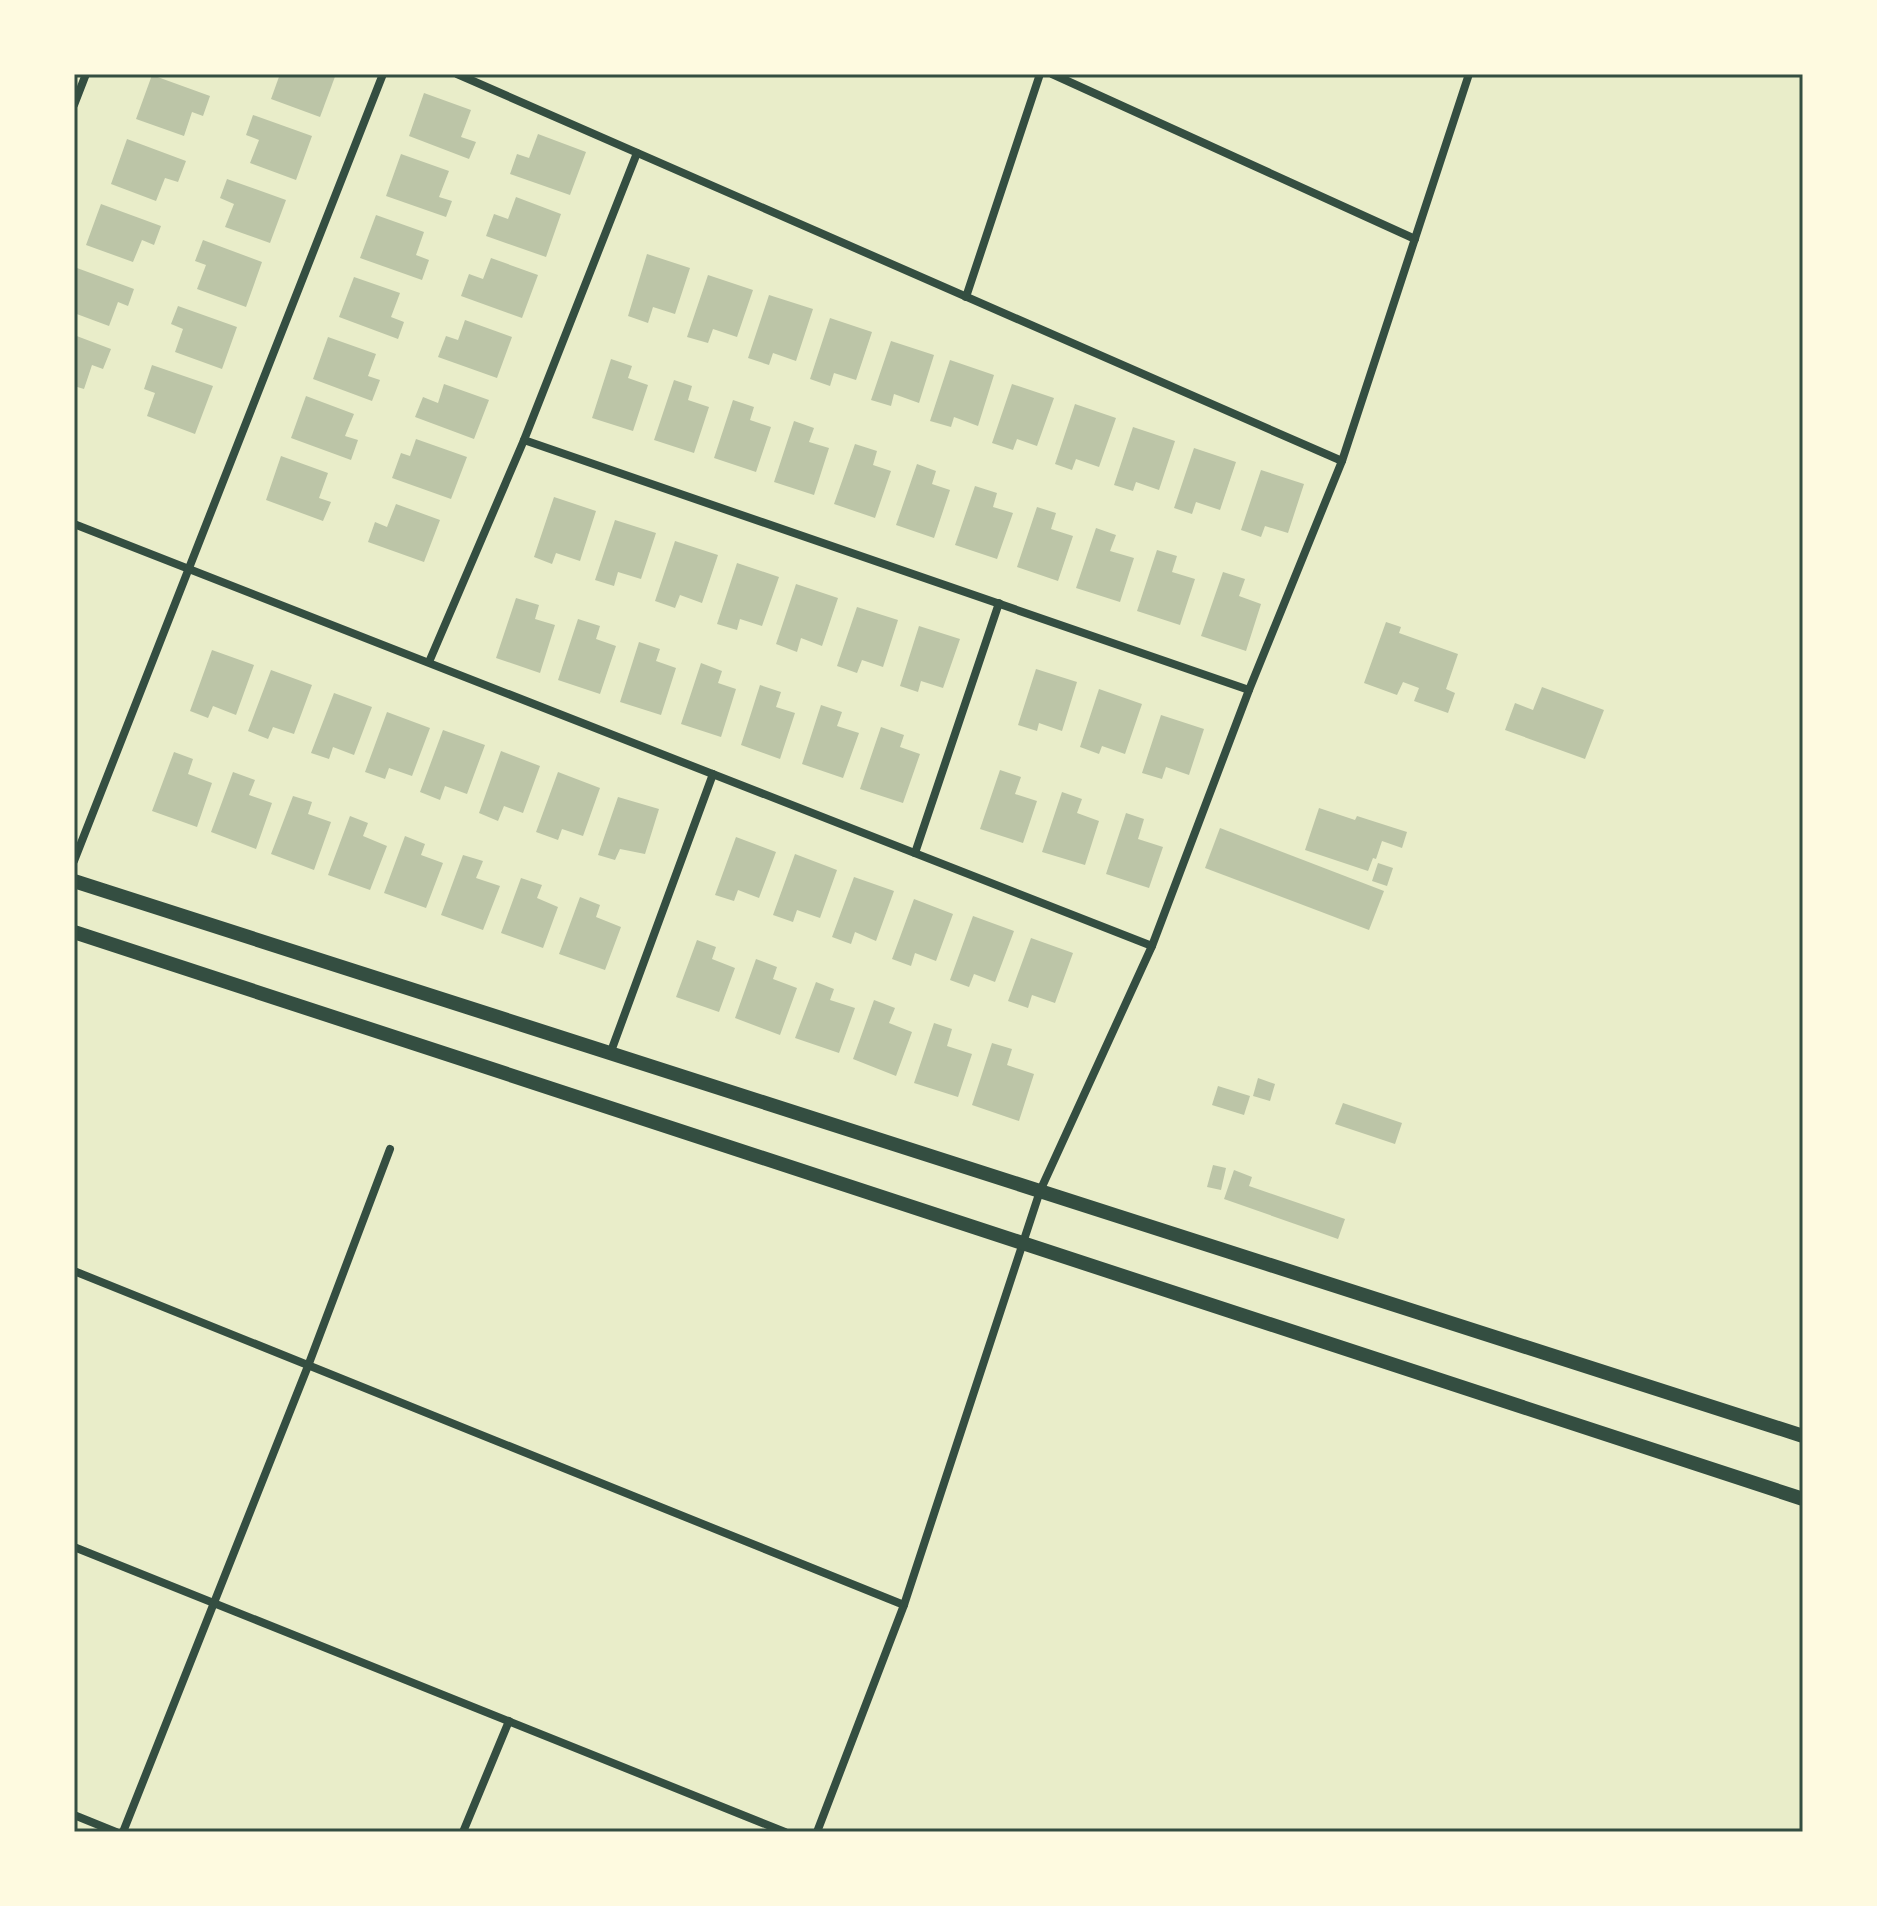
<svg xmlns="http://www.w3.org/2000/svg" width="1877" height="1906" viewBox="0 0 1877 1906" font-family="'PT Sans Narrow',sans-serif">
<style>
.building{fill:#bcc5a7}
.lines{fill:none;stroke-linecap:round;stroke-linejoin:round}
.minor{stroke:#344e41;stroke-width:8}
.tertiary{stroke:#344e41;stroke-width:14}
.neatline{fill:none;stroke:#344e41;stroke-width:3}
</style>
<rect width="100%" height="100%" fill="#e9edc9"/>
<g class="building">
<polygon points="280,74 336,74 320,117 271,99"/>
<polygon points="152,75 210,96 203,116 192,112 184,136 136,119"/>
<polygon points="424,93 471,110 461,137 476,142 469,159 409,136"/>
<polygon points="253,115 312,136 296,180 250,163 259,140 246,135"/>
<polygon points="538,134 586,152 570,195 510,174 517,154 529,158"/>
<polygon points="127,139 186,161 178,182 165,178 156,201 111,184"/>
<polygon points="401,154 449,171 439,197 452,201 446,217 386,196"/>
<polygon points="227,179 286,200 270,243 225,227 234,204 220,198"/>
<polygon points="516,197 561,214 546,257 486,236 494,214 508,219"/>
<polygon points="101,204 161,226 154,245 142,240 133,262 86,245"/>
<polygon points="376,215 424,232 416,255 429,260 422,280 360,258"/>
<polygon points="203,240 262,262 246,307 197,289 206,265 195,261"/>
<polygon points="647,254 690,268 675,314 653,307 648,323 628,316"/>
<polygon points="491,258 538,275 522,318 461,296 469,274 483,279"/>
<polygon points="77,268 134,289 128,306 118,302 109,326 74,313 74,275"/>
<polygon points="708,275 753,290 737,337 713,329 708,343 687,337"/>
<polygon points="354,277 400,293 391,317 404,322 398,339 339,317"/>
<polygon points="769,295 813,309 796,361 773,353 769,365 748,358"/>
<polygon points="178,306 237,327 222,369 175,352 183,329 171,324"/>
<polygon points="830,318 872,332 856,380 834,373 830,386 810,379"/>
<polygon points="465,320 512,337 497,378 438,357 446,336 458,340"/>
<polygon points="74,335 111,349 103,369 92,365 84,389 74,386"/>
<polygon points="328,337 376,354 368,376 380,380 372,401 313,379"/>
<polygon points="891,341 934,355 919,403 894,394 891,406 871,400"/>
<polygon points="611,359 632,366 628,378 648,385 633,431 592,418"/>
<polygon points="950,360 994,375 978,426 954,417 951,427 930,421"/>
<polygon points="152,365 213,386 195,434 147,416 155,393 144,389"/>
<polygon points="674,380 692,386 688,400 709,407 694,453 654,440"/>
<polygon points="444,384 489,400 474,439 415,417 423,397 438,403"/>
<polygon points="1012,384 1054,398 1037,446 1017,439 1013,450 992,443"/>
<polygon points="306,396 354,414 345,436 358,440 351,460 291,438"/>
<polygon points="733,400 754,407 750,420 771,427 756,472 714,458"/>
<polygon points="1075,404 1116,418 1099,467 1076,459 1072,470 1055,464"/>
<polygon points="794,421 814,428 809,442 829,448 814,495 774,482"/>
<polygon points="1133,427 1175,441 1159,490 1136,482 1133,491 1114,485"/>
<polygon points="416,439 467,457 451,499 392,478 401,453 410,456"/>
<polygon points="855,444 877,451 873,465 891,471 875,518 834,504"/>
<polygon points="1194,448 1236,462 1220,510 1196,502 1192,514 1174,508"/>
<polygon points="281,456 328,473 319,498 331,502 323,521 266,500"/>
<polygon points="917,464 936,471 932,484 950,490 934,538 896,525"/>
<polygon points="1261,470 1304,484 1288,533 1265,526 1261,537 1241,530"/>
<polygon points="975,486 997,493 993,507 1013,513 997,559 955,545"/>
<polygon points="554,497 596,511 580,561 556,553 552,564 534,557"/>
<polygon points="396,504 440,520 424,562 368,542 375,522 387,527"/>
<polygon points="1037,507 1056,513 1051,529 1073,536 1058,581 1017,567"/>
<polygon points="615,520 656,533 641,579 618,572 614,586 595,580"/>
<polygon points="1096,528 1116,535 1110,551 1134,558 1120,602 1076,588"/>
<polygon points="675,541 718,555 702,603 680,595 675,608 655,601"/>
<polygon points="1157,550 1177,556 1172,572 1195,579 1180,625 1137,611"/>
<polygon points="737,563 779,577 762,626 740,619 737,630 717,624"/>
<polygon points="1223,572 1245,579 1239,596 1261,604 1246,651 1201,636"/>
<polygon points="796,584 838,598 822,646 801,638 797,652 776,644"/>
<polygon points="516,598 539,605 535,619 555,625 540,673 496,658"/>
<polygon points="857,607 898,620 883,667 862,660 857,673 837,666"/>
<polygon points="578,619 600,626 596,639 616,646 600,694 558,680"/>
<polygon points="1386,622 1401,627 1399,633 1458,654 1446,689 1455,693 1448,713 1414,701 1419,688 1403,682 1397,695 1364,683"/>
<polygon points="919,626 960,639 943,688 921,681 918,692 900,686"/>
<polygon points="639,642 660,649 656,661 676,668 661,715 620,702"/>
<polygon points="212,650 254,665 236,715 213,706 208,718 190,711"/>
<polygon points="701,663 722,671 718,683 736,689 721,737 681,724"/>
<polygon points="1036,669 1077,682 1062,731 1039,723 1037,731 1018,725"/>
<polygon points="271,670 312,685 294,734 273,727 268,739 248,731"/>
<polygon points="760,685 781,692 776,707 795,713 780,759 741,745"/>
<polygon points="1542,687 1604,710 1585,759 1505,730 1515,703 1533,710"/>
<polygon points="1099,689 1142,704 1125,754 1102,746 1099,754 1080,747"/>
<polygon points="334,693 372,707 354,755 333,747 329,759 311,753"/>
<polygon points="821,705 842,712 837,726 859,733 843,778 802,764"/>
<polygon points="387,712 430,728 412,776 389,768 385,779 365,772"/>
<polygon points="1161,715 1204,729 1189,775 1166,767 1162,779 1142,773"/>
<polygon points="881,727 904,735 900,747 920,754 903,803 860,789"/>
<polygon points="443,730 485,745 467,794 445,786 440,800 420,792"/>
<polygon points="501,751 540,766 523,813 504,806 498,821 479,813"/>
<polygon points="174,752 193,759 188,774 212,783 197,827 152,811"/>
<polygon points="1000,770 1021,777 1015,794 1037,801 1023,843 980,829"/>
<polygon points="233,772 255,780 249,795 272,803 256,849 211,832"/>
<polygon points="558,772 600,788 583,836 562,829 558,840 536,832"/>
<polygon points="1062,792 1082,799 1077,813 1099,821 1085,865 1042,852"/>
<polygon points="293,796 312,802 308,814 331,822 314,870 271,854"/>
<polygon points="618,797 659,809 645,854 620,849 615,860 598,855"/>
<polygon points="1319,808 1355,820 1357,816 1407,832 1402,848 1382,841 1376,859 1373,858 1368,871 1305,850"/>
<polygon points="1126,813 1144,819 1138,839 1163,847 1149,888 1106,874"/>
<polygon points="350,816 368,823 363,836 387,846 370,890 328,875"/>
<polygon points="1220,828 1384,891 1369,930 1205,868"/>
<polygon points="405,836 425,844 421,855 443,863 426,908 384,893"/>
<polygon points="736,837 776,852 759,898 738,890 734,901 715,895"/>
<polygon points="795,854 837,870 820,918 797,910 793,922 773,915"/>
<polygon points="463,855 483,861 476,878 500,886 483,930 441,915"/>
<polygon points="1378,863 1393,868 1387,886 1372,881"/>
<polygon points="854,877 894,891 876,941 855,932 851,944 832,937"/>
<polygon points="521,878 542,885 537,898 558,907 543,948 501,933"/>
<polygon points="580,897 600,905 596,917 621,927 605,970 559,954"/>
<polygon points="914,899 953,914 936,961 915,953 911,966 892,959"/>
<polygon points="973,916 1014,931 995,982 974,974 969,987 950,980"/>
<polygon points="1031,938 1073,953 1055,1003 1032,995 1028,1008 1008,1001"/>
<polygon points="697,940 716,947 712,959 735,968 719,1012 676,997"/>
<polygon points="756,959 777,967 773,979 797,988 780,1035 735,1018"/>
<polygon points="816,982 834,989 830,1000 855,1008 839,1053 795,1038"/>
<polygon points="874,1000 895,1008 889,1023 912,1032 896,1076 853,1059"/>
<polygon points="934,1023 952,1029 947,1046 972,1054 958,1097 914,1083"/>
<polygon points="992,1043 1012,1049 1007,1065 1034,1074 1019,1121 972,1105"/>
<polygon points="1258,1078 1275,1084 1270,1101 1253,1096"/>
<polygon points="1218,1086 1250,1096 1244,1115 1212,1105"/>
<polygon points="1343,1103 1402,1123 1395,1144 1335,1124"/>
<polygon points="1213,1165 1226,1168 1221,1190 1207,1187"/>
<polygon points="1234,1170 1252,1177 1249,1186 1345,1219 1338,1239 1224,1199"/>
</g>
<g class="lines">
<g class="minor">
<polyline points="457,74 1342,461"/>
<polyline points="1052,74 1415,239"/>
<polyline points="74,105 86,74"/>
<polyline points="637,153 524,440 1249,690"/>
<polyline points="966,297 1040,74"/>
<polyline points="74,524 1152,946"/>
<polyline points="429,662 524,440"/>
<polyline points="915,853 999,603"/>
<polyline points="74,861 383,74"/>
<polyline points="610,1054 713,774"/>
<polyline points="74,1271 904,1605"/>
<polyline points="74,1547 785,1832"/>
<polyline points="74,1815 116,1832"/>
<polyline points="123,1832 308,1366 390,1149"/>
<polyline points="463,1832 509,1721"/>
<polyline points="817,1832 904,1605 1040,1191 1152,946 1249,690 1342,461 1469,74"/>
</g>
<g class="tertiary">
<polyline points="74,881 1803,1436"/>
<polyline points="74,932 1803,1499"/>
</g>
</g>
<rect width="1877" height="1906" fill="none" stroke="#fefae0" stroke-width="152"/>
<rect x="76" y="76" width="1725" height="1754" class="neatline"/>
</svg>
